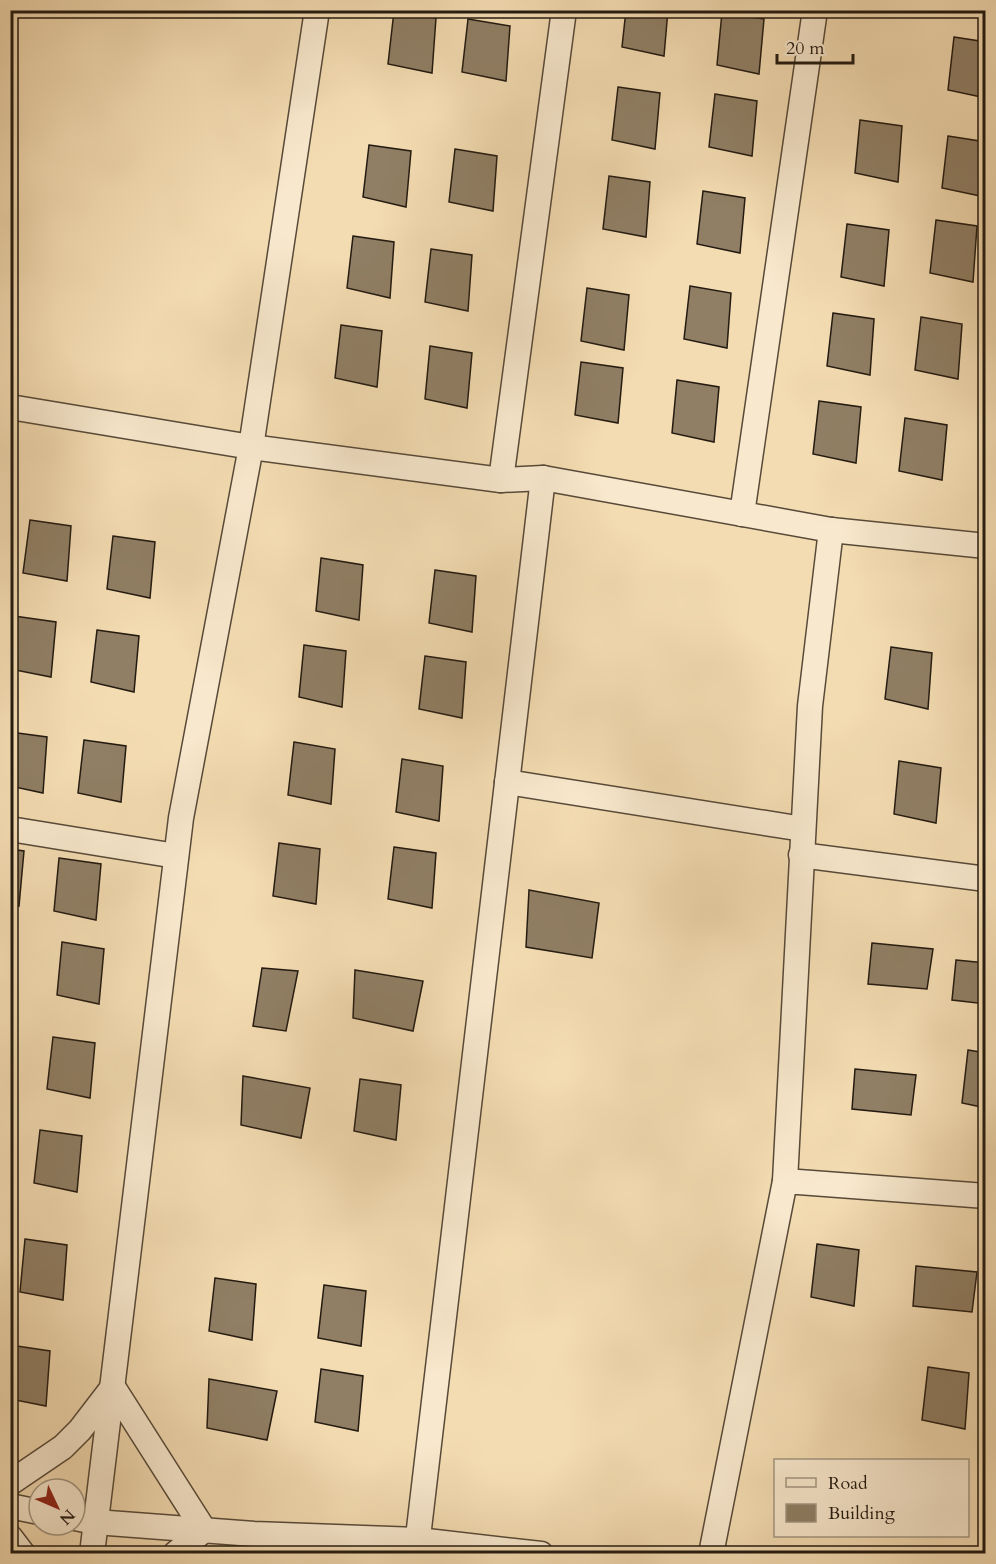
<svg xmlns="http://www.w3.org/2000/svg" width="996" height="1564" viewBox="0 0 996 1564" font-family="Cardo,serif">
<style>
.building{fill:#907f65;stroke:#231a11;stroke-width:1.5}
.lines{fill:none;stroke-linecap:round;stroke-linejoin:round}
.street-casing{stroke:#574a39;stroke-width:27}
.street{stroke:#f8e8cd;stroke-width:24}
</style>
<rect width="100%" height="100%" fill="#f4dcb2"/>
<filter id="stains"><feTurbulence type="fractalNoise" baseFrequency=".00333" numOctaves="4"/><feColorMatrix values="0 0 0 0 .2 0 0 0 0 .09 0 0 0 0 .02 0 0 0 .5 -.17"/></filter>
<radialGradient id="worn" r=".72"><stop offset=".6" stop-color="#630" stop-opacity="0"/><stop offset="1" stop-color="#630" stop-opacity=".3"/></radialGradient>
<g class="building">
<polygon points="626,10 668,10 664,56 622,47"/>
<polygon points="394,11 436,18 432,73 388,64"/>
<polygon points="722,12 764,19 759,74 717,65"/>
<polygon points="468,19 510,26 506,81 462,72"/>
<polygon points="954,37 986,42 986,98 948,90"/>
<polygon points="618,87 660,93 655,149 612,140"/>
<polygon points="715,94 757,101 752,156 709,147"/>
<polygon points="860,120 902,126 898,182 855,173"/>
<polygon points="948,136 986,142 985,197 942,188"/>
<polygon points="369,145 411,151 406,207 363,197"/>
<polygon points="455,149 497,156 493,211 449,202"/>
<polygon points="609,176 650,182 646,237 603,229"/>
<polygon points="703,191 745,198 740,253 697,244"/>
<polygon points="936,220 977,226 973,282 930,273"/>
<polygon points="847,224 889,230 884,286 841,277"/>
<polygon points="353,236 394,242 390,298 347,288"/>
<polygon points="431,249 472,255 468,311 425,302"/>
<polygon points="690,286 731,293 727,348 684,339"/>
<polygon points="587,288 629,295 624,350 581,341"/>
<polygon points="833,313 874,319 870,375 827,366"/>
<polygon points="921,317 962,324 958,379 915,370"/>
<polygon points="341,325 382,331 377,387 335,378"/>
<polygon points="430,346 472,353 467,408 425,399"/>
<polygon points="581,362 623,368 618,423 575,415"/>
<polygon points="677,380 719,387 714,442 672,433"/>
<polygon points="819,401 861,407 856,463 813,454"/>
<polygon points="905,418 947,425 942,480 899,471"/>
<polygon points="30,520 71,526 67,581 23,573"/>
<polygon points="113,536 155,542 150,598 107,589"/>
<polygon points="321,558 363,565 359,620 316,611"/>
<polygon points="435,570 476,576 472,632 429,623"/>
<polygon points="14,616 56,622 51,677 10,669"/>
<polygon points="97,630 139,636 134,692 91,682"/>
<polygon points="304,645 346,651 342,707 299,697"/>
<polygon points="891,647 932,653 928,709 885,699"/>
<polygon points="425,656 466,662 462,718 419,709"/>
<polygon points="10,732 47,737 43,793 10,786"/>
<polygon points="84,740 126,746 121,802 78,793"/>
<polygon points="294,742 335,749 331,804 288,795"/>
<polygon points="402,759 443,766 439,821 396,812"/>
<polygon points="899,761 941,768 936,823 894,814"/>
<polygon points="279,843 320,849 316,904 273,896"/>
<polygon points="394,847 436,853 432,908 388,899"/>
<polygon points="10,849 24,851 19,906 10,904"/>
<polygon points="59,858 101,864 96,920 54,911"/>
<polygon points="529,890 599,903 592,958 526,947"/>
<polygon points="62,942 104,949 99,1004 57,995"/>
<polygon points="872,943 933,949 927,989 868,984"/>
<polygon points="956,960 986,963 986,1004 952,1000"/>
<polygon points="262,968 298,971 286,1031 253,1026"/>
<polygon points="355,970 423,981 413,1031 353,1018"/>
<polygon points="53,1037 95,1043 90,1098 47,1089"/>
<polygon points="968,1050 986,1053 986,1108 962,1103"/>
<polygon points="855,1069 916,1075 911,1115 852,1109"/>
<polygon points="243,1076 310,1088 301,1138 241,1125"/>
<polygon points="360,1079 401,1085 396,1140 354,1131"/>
<polygon points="40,1130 82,1136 77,1192 34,1183"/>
<polygon points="25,1239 67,1245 63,1300 20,1292"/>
<polygon points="817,1244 859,1250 854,1306 811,1297"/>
<polygon points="916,1266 977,1272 972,1312 913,1306"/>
<polygon points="215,1278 256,1284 252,1340 209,1331"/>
<polygon points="324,1285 366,1291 361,1346 318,1338"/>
<polygon points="10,1345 50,1351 46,1406 10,1399"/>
<polygon points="928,1367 969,1373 965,1429 922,1420"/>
<polygon points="321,1369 363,1376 358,1431 315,1422"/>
<polygon points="209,1379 277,1391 267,1440 207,1428"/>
</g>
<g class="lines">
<defs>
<g id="street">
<polyline points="10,407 251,447 501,480 543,478 831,530 986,546"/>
<polyline points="501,480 564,10"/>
<polyline points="742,514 815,10"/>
<polyline points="507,782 803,829"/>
<polyline points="10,829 176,856"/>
<polyline points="801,855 986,879"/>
<polyline points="785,1181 810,706 831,530"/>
<polyline points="10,1483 63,1447 80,1430 113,1387 204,1530 175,1554"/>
<polyline points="10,1506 39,1512"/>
<polyline points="75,1518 95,1522 254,1534 418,1540 541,1554"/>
<polyline points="10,1537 23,1554"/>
<polyline points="92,1554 181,818 251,447 317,10"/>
<polyline points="416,1554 543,478"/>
<polyline points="711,1554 785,1181 986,1196"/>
</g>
</defs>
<use href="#street" class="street-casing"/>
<use href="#street" class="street"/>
</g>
<rect width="996" height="1564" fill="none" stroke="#f4dcb2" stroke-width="36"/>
<rect x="12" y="12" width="972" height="1540" fill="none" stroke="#231a11" stroke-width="3"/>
<rect x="18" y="18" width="960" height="1528" fill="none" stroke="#231a11" stroke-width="1.5"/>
<rect x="774" y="1459" width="195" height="78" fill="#f8e8cd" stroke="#a39682" stroke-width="1.5"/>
<rect x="786" y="1478" width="30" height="9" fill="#f8e8cd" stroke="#a39682" stroke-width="1.5"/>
<text x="828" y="1489" font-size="18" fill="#231a11">Road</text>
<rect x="786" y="1504" width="30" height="18" fill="#907f65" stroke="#a39682" stroke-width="1.5"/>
<text x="828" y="1519" font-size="18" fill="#231a11">Building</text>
<g transform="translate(57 1507) rotate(134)"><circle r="28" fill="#f8e8cd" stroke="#a39682" stroke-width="1.5"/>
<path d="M0-4.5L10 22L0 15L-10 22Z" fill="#8f2418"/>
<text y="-9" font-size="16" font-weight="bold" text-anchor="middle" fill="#231a11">N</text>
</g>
<path d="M777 54v9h76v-9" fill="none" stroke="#231a11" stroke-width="3"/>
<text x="786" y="54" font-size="18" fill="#231a11" stroke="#f8e8cd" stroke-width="4.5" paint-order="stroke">20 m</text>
<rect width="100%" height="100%" filter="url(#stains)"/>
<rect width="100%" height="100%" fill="url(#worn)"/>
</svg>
